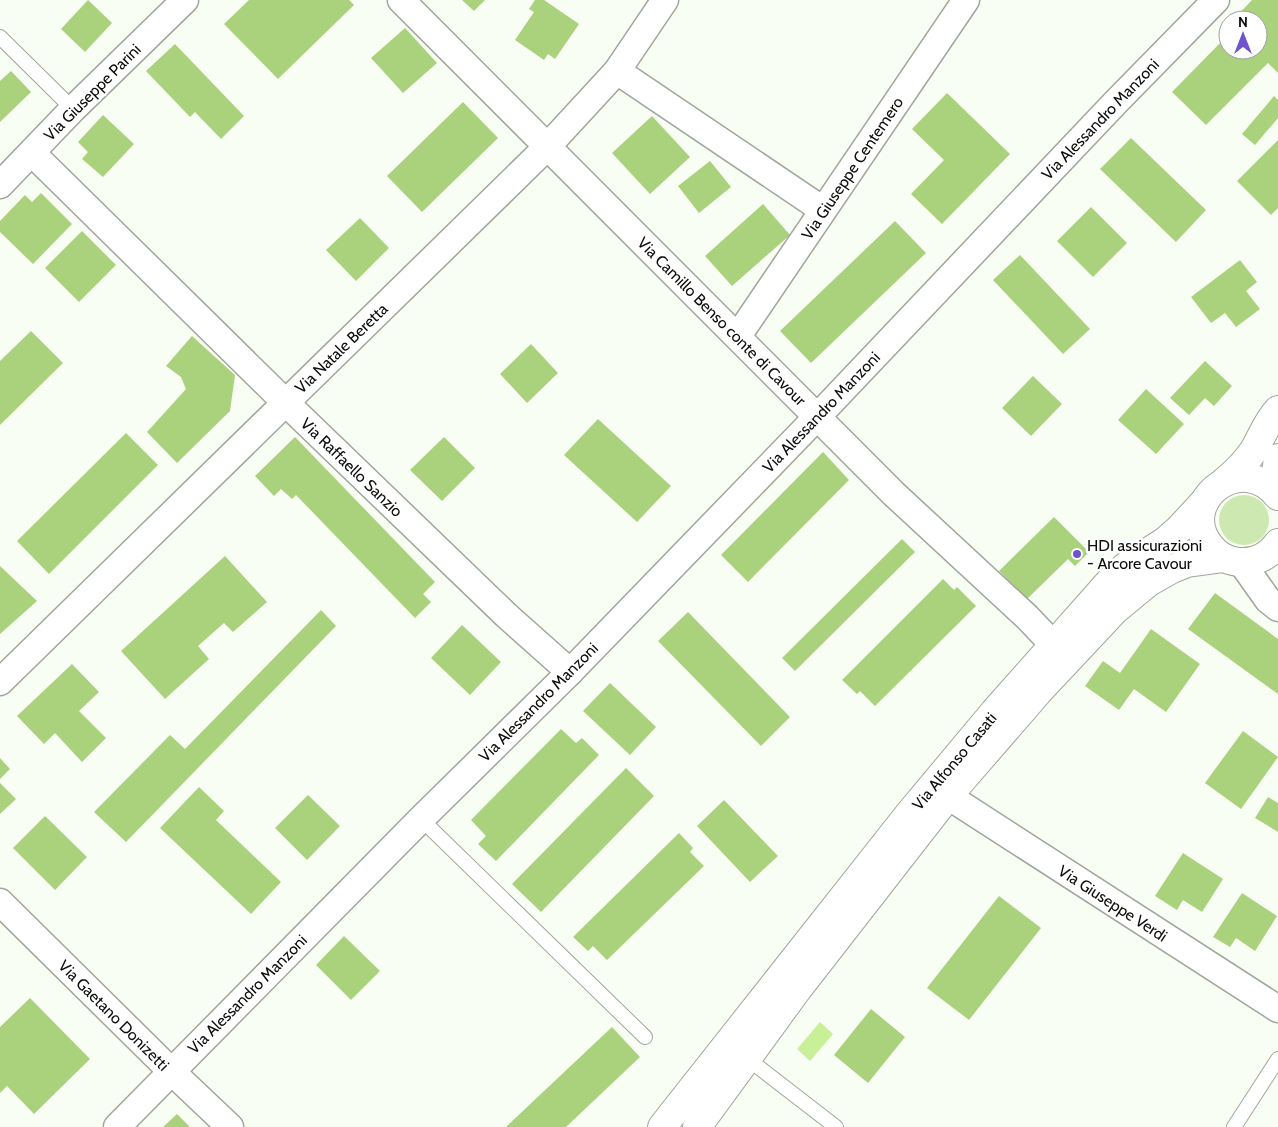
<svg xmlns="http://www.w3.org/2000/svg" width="1278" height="1127" viewBox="0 0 1278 1127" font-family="Cabin,sans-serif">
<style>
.green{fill:#cde9b1}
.water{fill:#c7f099}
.building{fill:#aad27d}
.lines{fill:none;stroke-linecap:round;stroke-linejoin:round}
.lane-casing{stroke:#a1a69c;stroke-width:16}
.street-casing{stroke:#a1a69c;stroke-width:29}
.secondary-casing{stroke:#a1a69c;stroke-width:30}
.lane{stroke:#fff;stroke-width:14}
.street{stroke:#fff;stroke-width:26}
.secondary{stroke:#fff;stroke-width:28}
.poi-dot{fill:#6f52cc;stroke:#fff;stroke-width:2}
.labels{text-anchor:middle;stroke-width:5;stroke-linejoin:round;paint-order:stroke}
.street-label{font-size:16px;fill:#0c0e0a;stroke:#fff}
.poi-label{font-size:16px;fill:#0c0e0a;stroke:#fff;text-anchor:start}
</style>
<rect width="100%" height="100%" fill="#f8fef3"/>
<circle class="green" cx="1244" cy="520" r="25"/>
<polygon class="water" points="820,1022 833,1034 810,1061 797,1049"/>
<g class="building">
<polygon points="88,0 112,23 85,52 61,29"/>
<polygon points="249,0 349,0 354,5 278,79 224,24"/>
<polygon points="462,0 485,0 474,11"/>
<polygon points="535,0 544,0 579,24 555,59 548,54 544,60 515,40 534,12 529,9"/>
<polygon points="1252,0 1278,0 1278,73 1268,63 1206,125 1172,92 1224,39 1219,34 1228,25 1228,50 1258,50 1258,20 1233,20"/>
<polygon points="405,28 437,63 403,93 371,58"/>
<polygon points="175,44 244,116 221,139 195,112 190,117 146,71"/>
<polygon points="11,71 31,92 0,122 0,81"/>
<polygon points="947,93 1010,154 942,224 911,194 944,160 912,129"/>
<polygon points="1274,96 1278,100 1278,118 1255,145 1242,134"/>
<polygon points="463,102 498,138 422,212 387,176"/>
<polygon points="103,115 134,144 103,177 82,159 88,152 78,142"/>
<polygon points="652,116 690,157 650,194 612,153"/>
<polygon points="1131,138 1206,210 1176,242 1100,169"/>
<polygon points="1278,140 1278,208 1271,215 1237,181"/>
<polygon points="710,161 731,187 699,213 678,186"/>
<polygon points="41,193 72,224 33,264 0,232 0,221 25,195 32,202"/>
<polygon points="763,204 790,235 732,286 705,256"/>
<polygon points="1091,207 1127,243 1093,277 1057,241"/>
<polygon points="360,218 389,248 356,281 326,250"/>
<polygon points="895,221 926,253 811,363 780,331"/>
<polygon points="82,231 116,265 79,302 45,268"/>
<polygon points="1020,255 1090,329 1063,354 993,280"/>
<polygon points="1240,260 1257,282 1246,291 1260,309 1236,327 1225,313 1211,323 1191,297"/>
<polygon points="31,331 63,363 0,425 0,361"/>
<polygon points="192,336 235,375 230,411 177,463 147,432 186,389 181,377 166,366"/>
<polygon points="531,344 558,373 527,403 500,374"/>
<polygon points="1205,361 1232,386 1214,406 1205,398 1189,415 1170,398"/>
<polygon points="1033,376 1062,404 1031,436 1002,408"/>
<polygon points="1146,389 1184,424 1156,454 1118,420"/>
<polygon points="598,419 671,486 637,522 564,455"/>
<polygon points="126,433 158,465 49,574 17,541"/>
<polygon points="295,437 435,582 423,594 431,602 415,618 296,495 292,499 281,489 274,496 255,476"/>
<polygon points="444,437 475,468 442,501 410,470"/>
<polygon points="823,452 849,480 748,582 721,555"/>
<polygon points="1054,517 1089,552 1075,566 1068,559 1027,599 999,571"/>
<polygon points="902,539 915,552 795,671 782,658"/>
<polygon points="225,556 267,602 233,632 224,623 198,646 209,659 165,699 121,651"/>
<polygon points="0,566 37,601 0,634"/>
<polygon points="943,579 954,590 957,587 976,606 875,706 860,691 857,694 842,680"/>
<polygon points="1215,593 1278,639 1278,694 1188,629"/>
<polygon points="321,610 336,626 126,842 94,812 170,735 185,749"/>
<polygon points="688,612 790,717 761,746 658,641"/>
<polygon points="462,625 501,662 470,695 431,658"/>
<polygon points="1151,629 1200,664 1166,712 1134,689 1119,710 1085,686 1103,661 1120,673"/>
<polygon points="72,664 99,692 79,711 106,738 82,762 55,733 44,744 17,716"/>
<polygon points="610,683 656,727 630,755 583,711"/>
<polygon points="561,729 576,743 582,738 599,755 496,861 478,844 486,836 471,820"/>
<polygon points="1243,731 1278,757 1241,809 1205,783"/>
<polygon points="0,758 10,769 0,779"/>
<polygon points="626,768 654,796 541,912 512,884"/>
<polygon points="0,783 16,799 0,814"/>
<polygon points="199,787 224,811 216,820 281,882 251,914 160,828"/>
<polygon points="308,795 340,826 307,860 275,828"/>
<polygon points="1268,797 1278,803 1278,832 1255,818"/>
<polygon points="724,800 778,856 750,882 697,826"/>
<polygon points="45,816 87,857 55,890 13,848"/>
<polygon points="679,833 693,848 690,852 704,866 607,960 593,946 588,951 573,937"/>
<polygon points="1183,853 1223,879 1202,912 1183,900 1177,910 1155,896"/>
<polygon points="1242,893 1277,916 1255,951 1236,938 1230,947 1213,937"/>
<polygon points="999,896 1041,928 969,1020 927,988"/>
<polygon points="344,936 380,971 351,1000 316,965"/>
<polygon points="30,998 90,1059 34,1114 7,1086 0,1093 0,1027"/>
<polygon points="871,1009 905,1037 868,1083 834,1055"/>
<polygon points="612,1027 640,1057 566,1127 506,1127"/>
<polygon points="177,1114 190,1127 163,1127"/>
</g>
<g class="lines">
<defs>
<g id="lane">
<polyline points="0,37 73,109"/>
<polyline points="421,819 645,1037"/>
<polyline points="744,1056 836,1127"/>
<polyline points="1234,1127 1278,1059"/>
</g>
<g id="street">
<polyline points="401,0 894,494 1027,617 1068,660"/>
<polyline points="617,71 823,210"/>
<polyline points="32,153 285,402 506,615 570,672"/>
<polyline points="0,185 73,109 185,0"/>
<polyline points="738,336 966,0"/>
<polyline points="1241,562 1268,600 1278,608"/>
<polyline points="0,682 547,147 617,71 665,0"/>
<polyline points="948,796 1278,1009"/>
<polyline points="0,902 171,1071 230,1127"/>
<polyline points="117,1127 421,819 570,672 818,416 1115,103 1216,0"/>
</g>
<g id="secondary">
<polyline points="1278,458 1276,473 1278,494"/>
<path d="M1225 481C1236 472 1246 462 1254 450 1262 436 1267 422 1278 410"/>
<path d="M1278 496C1241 449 1175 503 1210 546 1217 555 1227 561 1239 562 1255 563 1269 556 1278 543"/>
<polyline points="662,1127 909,814 995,711 1112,579 1125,567 1164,542 1179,529 1205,501"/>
<polyline points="697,1127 797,990 948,796 1039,691 1115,610 1149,582 1172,569 1187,563 1224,558"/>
</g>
</defs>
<use href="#lane" class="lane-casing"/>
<use href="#street" class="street-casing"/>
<use href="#secondary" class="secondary-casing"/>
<use href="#lane" class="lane"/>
<use href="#street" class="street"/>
<use href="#secondary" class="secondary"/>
</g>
<circle class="poi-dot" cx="1077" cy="554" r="5"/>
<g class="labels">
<g class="street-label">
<text transform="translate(92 92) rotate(-45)" y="6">Via Giuseppe Parini</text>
<text transform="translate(1100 119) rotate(-46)" y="6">Via Alessandro Manzoni</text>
<text transform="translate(852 168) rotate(-56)" y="6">Via Giuseppe Centemero</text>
<text transform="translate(722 321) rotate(45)" y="6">Via Camillo Benso conte di Cavour</text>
<text transform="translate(341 348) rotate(-44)" y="6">Via Natale Beretta</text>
<text transform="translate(821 412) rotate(-46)" y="6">Via Alessandro Manzoni</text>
<text transform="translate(352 467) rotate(44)" y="6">Via Raffaello Sanzio</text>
<text transform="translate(538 702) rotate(-45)" y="6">Via Alessandro Manzoni</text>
<text transform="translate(954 761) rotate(-50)" y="6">Via Alfonso Casati</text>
<text transform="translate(1113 903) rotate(33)" y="6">Via Giuseppe Verdi</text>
<text transform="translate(247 994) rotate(-45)" y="6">Via Alessandro Manzoni</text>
<text transform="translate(114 1015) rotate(45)" y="6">Via Gaetano Donizetti</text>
</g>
<g class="poi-label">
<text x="1087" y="551">HDI assicurazioni<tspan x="1087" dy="18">- Arcore Cavour</tspan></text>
</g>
</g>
<g transform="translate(1243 35)"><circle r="24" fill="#ffffff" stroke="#9e9f9d"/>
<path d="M0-4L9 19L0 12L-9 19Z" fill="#6f52cc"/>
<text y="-8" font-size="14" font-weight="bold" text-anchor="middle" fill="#0c0e0a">N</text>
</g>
</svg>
